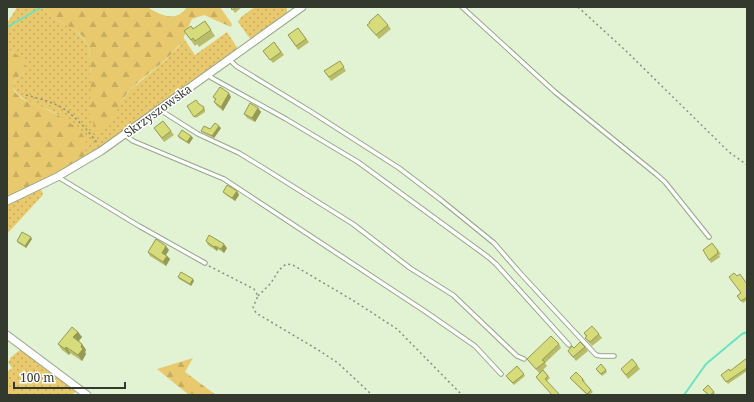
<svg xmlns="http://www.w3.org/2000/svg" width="754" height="402" viewBox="0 0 754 402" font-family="'Noto Serif',serif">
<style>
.grass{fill:url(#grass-dots)}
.forest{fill:url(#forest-firs)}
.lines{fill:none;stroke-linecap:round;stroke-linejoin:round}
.stream{stroke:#69e4c3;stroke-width:2}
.service-casing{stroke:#96a689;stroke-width:5.5}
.minor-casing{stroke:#96a689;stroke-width:9}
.path{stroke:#87927d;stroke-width:1.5;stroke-dasharray:2 3;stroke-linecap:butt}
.service{stroke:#fff;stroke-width:3.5}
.minor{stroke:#fff;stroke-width:7}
.wall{fill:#b9bd6a}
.shaded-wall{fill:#969a56}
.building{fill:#d7dc7b;stroke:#969a56}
.labels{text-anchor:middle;stroke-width:3;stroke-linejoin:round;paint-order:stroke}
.street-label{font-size:12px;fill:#33392d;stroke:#fff}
</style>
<defs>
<pattern id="grass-dots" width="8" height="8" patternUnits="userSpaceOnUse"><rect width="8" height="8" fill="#e9c96e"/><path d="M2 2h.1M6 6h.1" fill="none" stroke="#c8ad60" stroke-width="1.8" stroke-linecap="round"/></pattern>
<pattern id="forest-firs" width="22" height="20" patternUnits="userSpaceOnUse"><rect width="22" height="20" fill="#e9c96e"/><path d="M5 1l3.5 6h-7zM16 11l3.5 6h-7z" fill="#c8ad60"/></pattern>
</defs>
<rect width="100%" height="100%" fill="#e1f3d3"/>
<g class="grass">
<path d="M16 7H44L49 15 76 31 82 37 89 47 91 77 111 120 118 106 130 90 167 59 179 46 183 37 195 55 227 32 238 49 105 145 82 160C78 152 67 122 62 118 47 105 22 106 13 87L16 79 25 71 16 54 7 49V23L16 9Z"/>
<polygon points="255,7 287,7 287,13 251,40 238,22 241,17"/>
<polygon points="40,188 43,193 42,196 7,234 7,204"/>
<polygon points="21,349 77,391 71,395 7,395 7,372 12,368 8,362 10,360 10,358"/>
</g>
<g class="forest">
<path d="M44 7H147C163 16 175 23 187 7H220L232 24 231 27 204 15 192 19C188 27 184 39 178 46 165 64 145 74 130 90 118 102 114 125 98 131L94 126 90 114 91 77 89 47 82 36 76 31 49 15Z"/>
<path d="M7 49 16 54 25 62V71L16 79 13 87C14 90 15 93 18 95 23 101 30 102 37 105 52 112 82 125 86 142 87 148 84 155 82 160L7 198Z"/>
<polygon points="193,358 185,372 216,395 189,395 157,369"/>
</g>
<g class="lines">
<g class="stream">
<polyline points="7,27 42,7"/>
<polyline points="684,395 706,364 742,334 747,332"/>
</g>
<defs>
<g id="service">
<polyline points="462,7 555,92 656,174 665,182 709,237"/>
<polyline points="229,59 236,66 310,111 399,168 441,200 494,243 521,274 596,355 601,356 614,356"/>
<polyline points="208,75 212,78 286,119 358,162 488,257 496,264 569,345"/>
<polyline points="160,110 198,134 239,153 262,167 353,224 410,268 453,295 517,356 524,359"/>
<polyline points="125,135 133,141 224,179 426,312 475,346 501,374"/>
<polyline points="58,177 139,226 205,263"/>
</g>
<g id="minor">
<polyline points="7,201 57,177 101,151 302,7"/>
<polyline points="7,335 87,395"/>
</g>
</defs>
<use href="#service" class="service-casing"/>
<use href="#minor" class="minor-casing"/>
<g class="path">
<polyline points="578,7 624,49 729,152 747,165"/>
<path d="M26 95C37 98 49 101 59 106 73 113 89 132 98 144"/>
<polyline points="209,266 254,289 258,296 253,307 256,313 320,351 338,363 372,395"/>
<polyline points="258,296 271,283 279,270 286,264 293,265 354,301 397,329 462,395"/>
</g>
<use href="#service" class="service"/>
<use href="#minor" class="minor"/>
</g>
<g class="wall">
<polygon points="231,7 242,7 235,13"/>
<polygon points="205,21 215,36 199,47 197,44 195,46 184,31 193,29"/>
<polygon points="367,25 388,25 391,29 379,39"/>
<polygon points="298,28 309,42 298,50 288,35"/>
<polygon points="274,42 284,55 273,63 263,51"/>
<polygon points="340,61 346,71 331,81 324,71"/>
<polygon points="213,97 231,97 223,111 217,106 214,102 215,100"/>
<polygon points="199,104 205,109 205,112 196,118 187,106"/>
<polygon points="258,108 261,112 255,122 247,118 244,114"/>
<polygon points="163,121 174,135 164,142 154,128"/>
<polygon points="221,128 214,138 202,132 201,131"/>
<polygon points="178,136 191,136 193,138 189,144 179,138"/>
<polygon points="237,191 239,195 235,201 226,195 223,192"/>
<polygon points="32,239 26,248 18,243 17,241"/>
<polygon points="206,241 227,248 224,253 218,249 217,251 208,245"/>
<polygon points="712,243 721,254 719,255 720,257 711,263 709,260"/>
<polygon points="169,250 166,255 170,259 166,266 150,256 148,252"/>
<polygon points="737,276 747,284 747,300 743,303 737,296 741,293"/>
<polygon points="178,277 194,281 191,286 179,279"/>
<polygon points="78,332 82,337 79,341 82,344 86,350 85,352 86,354 82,361 70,353 69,355 62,350 58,344"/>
<polygon points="584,333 599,334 602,338 592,346 585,338 586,337"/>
<polygon points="559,344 561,348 545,363 547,366 543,370 550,378 547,381 539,373 527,359"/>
<polygon points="585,347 588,351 576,361 568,351 574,348"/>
<polygon points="747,358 747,371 728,384 721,375 730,371"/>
<polygon points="637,365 640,369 628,379 621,369"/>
<polygon points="517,366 525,376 514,385 507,378"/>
<polygon points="606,370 607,372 602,376 597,371"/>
<polygon points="570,378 583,379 585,381 584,382 593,392 589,395 587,395"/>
<polygon points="703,390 714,392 715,394 714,395 708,395"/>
</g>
<g class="shaded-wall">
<polygon points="229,93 231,97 223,111 221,107"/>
<polygon points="258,108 261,112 255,122 252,118"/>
<polygon points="219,126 221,128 214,138 212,136"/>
<polygon points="191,136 193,138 189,144 187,142"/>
<polygon points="237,191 239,195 235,201 232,198"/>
<polygon points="31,237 32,239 26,248 25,246"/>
<polygon points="224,244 227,248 224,253 221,249"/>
<polygon points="166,246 169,250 165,256 162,253"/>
<polygon points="215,246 218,249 217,251 214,247"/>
<polygon points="167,256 170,259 166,266 163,262"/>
<polygon points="193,279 194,281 191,286 190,284"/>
<polygon points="78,332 82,337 77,343 73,337"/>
<polygon points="82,344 86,350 85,352 86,354 82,361 78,355 81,347"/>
<polygon points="66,347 70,353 69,355 65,349"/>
</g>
<g class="building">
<polygon points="231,7 236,7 232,10"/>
<polygon points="378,14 388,25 376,35 367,25 370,23 369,22"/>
<polygon points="205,21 211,30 195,41 193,38 191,40 184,31 191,26 193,29"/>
<polygon points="298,28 306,39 296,46 288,35"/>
<polygon points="274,42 281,52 270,60 263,51"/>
<polygon points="340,61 344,67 329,77 324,71"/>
<polygon points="220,87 229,93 221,107 214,102 216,99 213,97"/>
<polygon points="196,100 199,104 204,107 203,110 194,117 187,106"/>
<polygon points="250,103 258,108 252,118 244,114"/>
<polygon points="163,121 171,131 162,138 154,128"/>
<polygon points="215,123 219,126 212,136 201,131 204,126 210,129"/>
<polygon points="182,130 191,136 187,142 178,136"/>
<polygon points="227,185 237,191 232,198 223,192"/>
<polygon points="22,232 31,237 25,246 17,241"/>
<polygon points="209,235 224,244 221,249 215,246 214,247 206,241"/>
<polygon points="156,239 166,246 162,253 167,256 163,262 148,252"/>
<polygon points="712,243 718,251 717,252 718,253 709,260 703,250"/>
<polygon points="181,272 193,279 190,284 178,277"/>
<polygon points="734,273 737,276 740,274 747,284 747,297 741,301 737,296 741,293 729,277"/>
<polygon points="592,326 599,334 590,342 585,338 587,336 584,333"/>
<polygon points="72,327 78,332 73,337 82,344 81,347 83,349 78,355 66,347 65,349 58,344"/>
<polygon points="551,336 559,344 542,360 545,362 536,369 527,359"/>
<polygon points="580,342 585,347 573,357 568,351 572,346 574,348"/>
<polygon points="747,358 747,368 726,382 721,375 729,369 730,371"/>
<polygon points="632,359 637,365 626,375 621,369"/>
<polygon points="601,364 606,370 601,374 596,369"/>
<polygon points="517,366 524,374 513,383 506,376"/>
<polygon points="543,370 548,376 545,379 560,395 552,395 536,377"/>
<polygon points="576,372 583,379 582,380 591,390 587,394 570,378"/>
<polygon points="708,385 714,392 710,395 709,395 703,390"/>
</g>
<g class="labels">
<g class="street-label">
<text transform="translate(158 111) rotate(-36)" y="4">Skrzyszowska</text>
</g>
</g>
<rect width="754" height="402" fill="none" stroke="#33392d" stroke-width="16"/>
<path d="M14 382v6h111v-6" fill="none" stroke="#33392d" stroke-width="2"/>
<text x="20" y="382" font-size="12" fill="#33392d" stroke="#ffffff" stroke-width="3" paint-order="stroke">100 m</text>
</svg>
